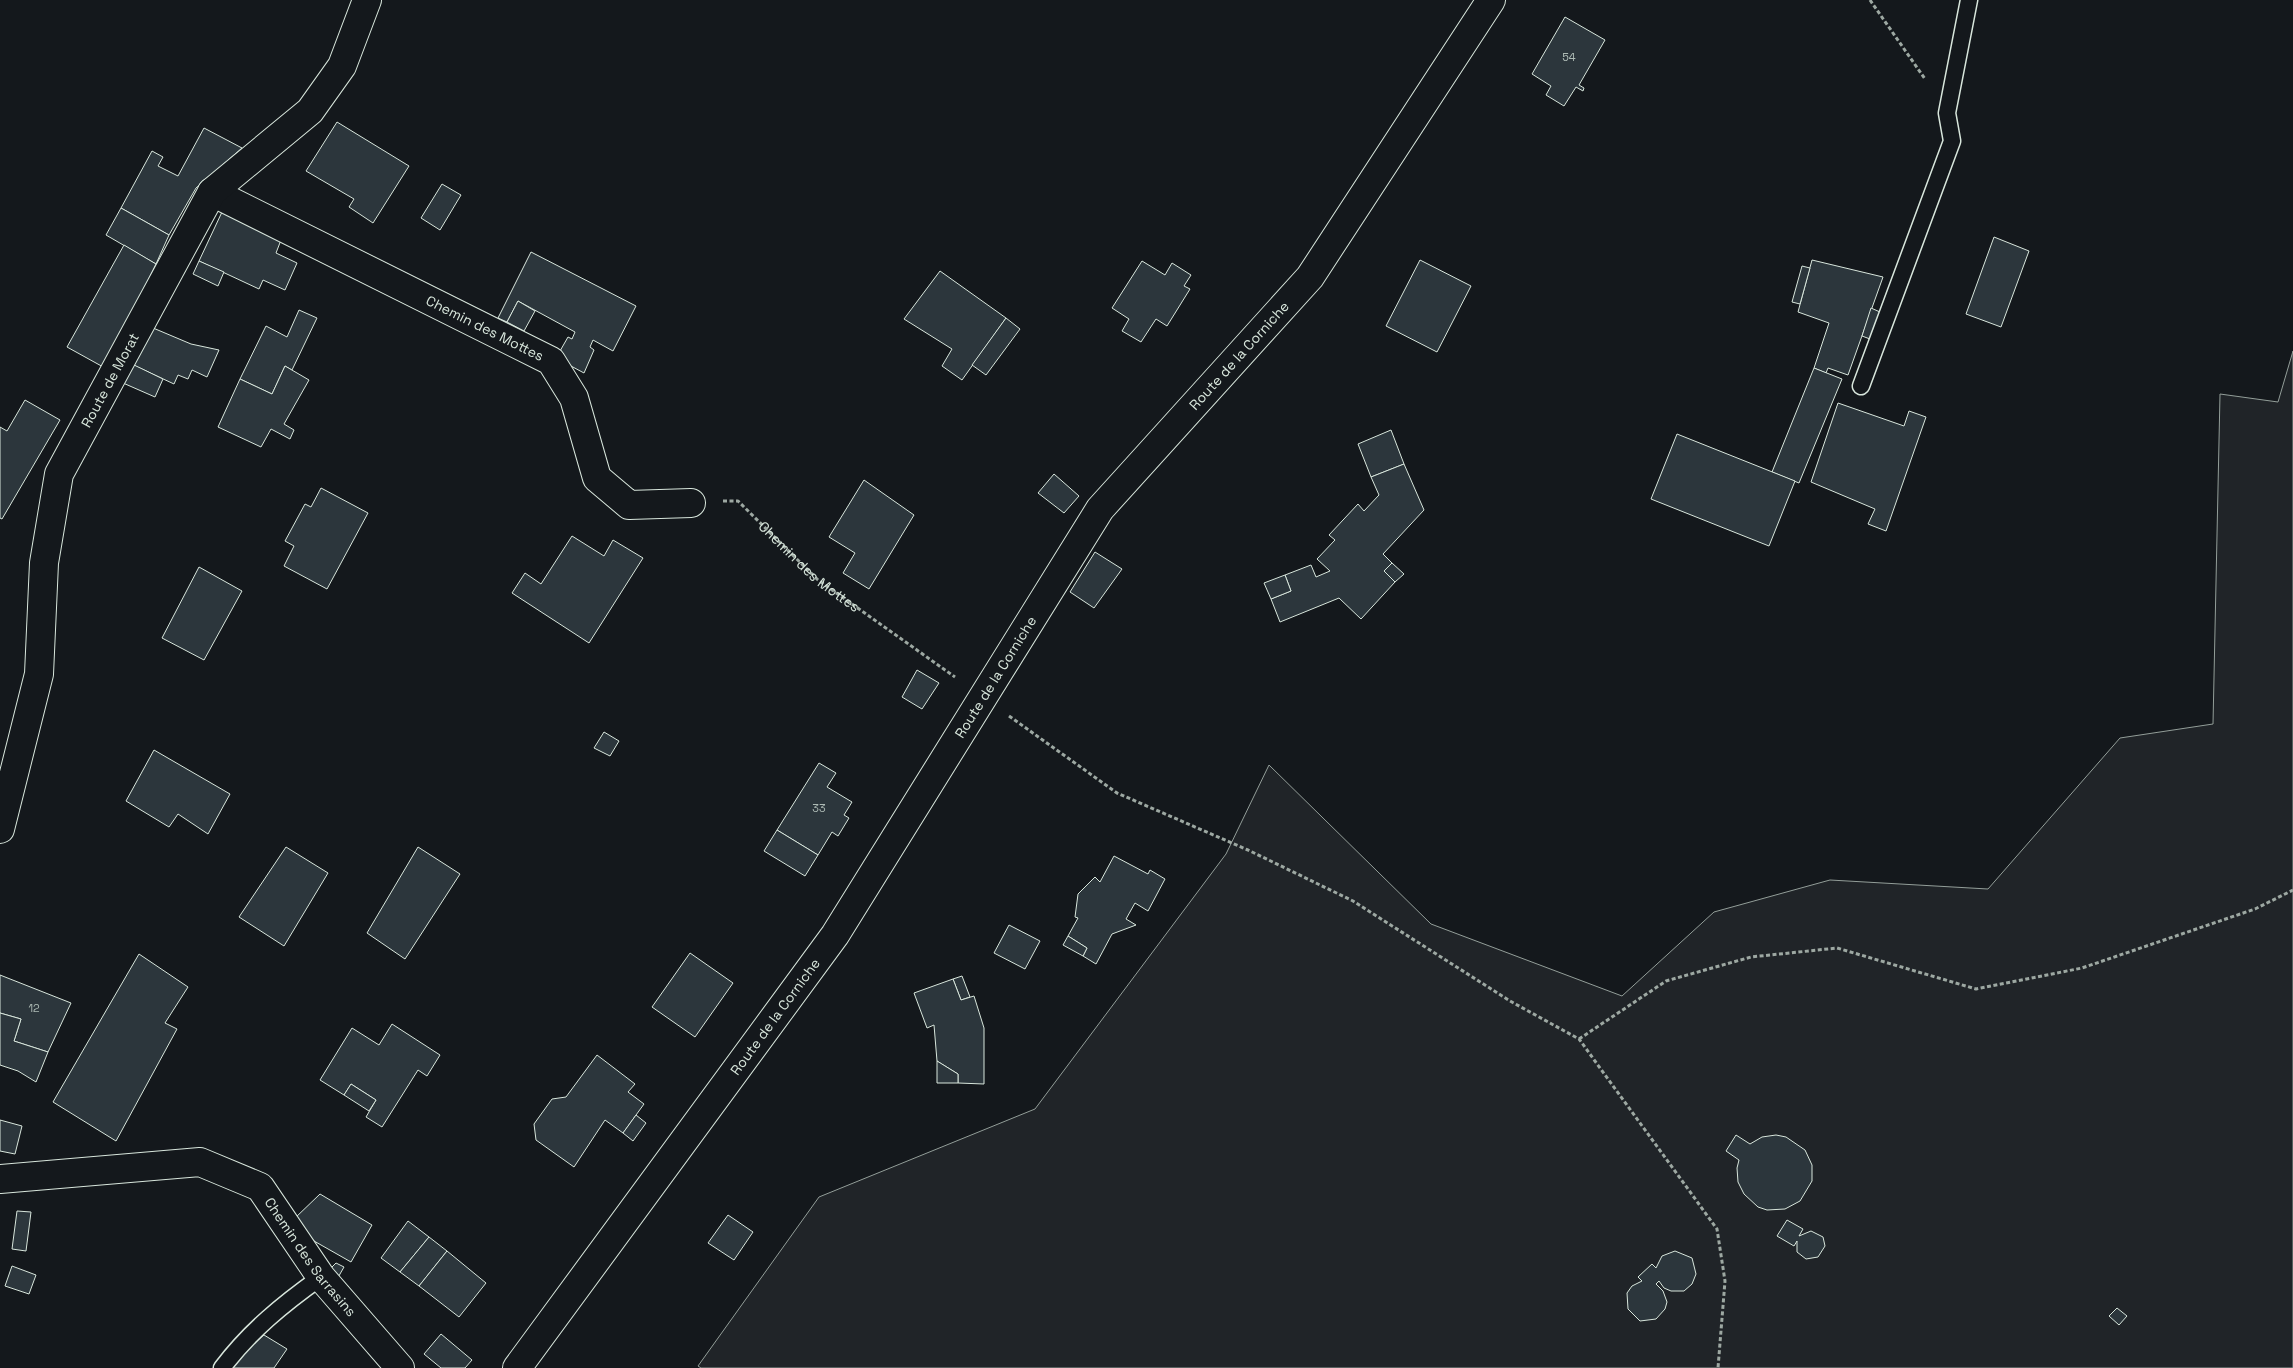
<svg xmlns="http://www.w3.org/2000/svg" width="2293" height="1368" viewBox="0 0 2293 1368" font-family="'Space Grotesk',sans-serif">
<style>
.green{fill:#202428;stroke:#939e99}
.building{fill:#2c363c;stroke:#d8e6dc}
.lines{fill:none;stroke-linecap:round;stroke-linejoin:round}
.lane-casing{stroke:#d8e6dc;stroke-width:19}
.street-casing{stroke:#d8e6dc;stroke-width:30}
.path{stroke:#9da8a2;stroke-width:3;stroke-dasharray:4 2.5;stroke-linecap:butt}
.lane{stroke:#14181c;stroke-width:16}
.street{stroke:#14181c;stroke-width:28}
.labels{text-anchor:middle;stroke-width:4;stroke-linejoin:round;paint-order:stroke}
.number-label{font-size:11px;fill:#adbab4}
.street-label{font-size:14px;fill:#d8e6dc;stroke:#14181c}
</style>
<rect width="100%" height="100%" fill="#14181c"/>
<polygon class="green" points="2293,351 2293,1368 701,1368 698,1366 819,1197 1035,1109 1226,854 1269,765 1431,924 1622,996 1714,912 1830,880 1988,889 2120,738 2213,724 2220,394 2278,402"/>
<g class="building">
<polygon points="1565,17 1605,40 1579,85 1584,88 1583,91 1576,87 1564,106 1546,95 1551,86 1532,74"/>
<polygon points="337,122 409,166 373,223 349,207 354,199 306,171"/>
<polygon points="204,128 242,148 196,188 169,235 121,208 152,151 163,157 158,166 178,176"/>
<polygon points="442,184 461,195 440,230 421,218"/>
<polygon points="121,208 169,235 156,264 106,235"/>
<polygon points="222,212 281,240 276,253 297,263 285,290 263,280 259,289 199,261"/>
<polygon points="1994,237 2029,251 2001,327 1966,314"/>
<polygon points="124,245 156,264 105,368 67,347"/>
<polygon points="531,252 636,306 613,351 593,340 590,347 594,350 584,373 556,358 568,337 572,339 575,332 518,301 507,322 498,318"/>
<polygon points="1420,260 1471,286 1437,352 1386,326"/>
<polygon points="1812,260 1883,277 1848,375 1828,368 1826,373 1814,368 1829,323 1798,312"/>
<polygon points="199,261 224,272 218,286 193,274"/>
<polygon points="1142,261 1165,275 1172,263 1191,275 1184,286 1190,289 1167,326 1156,319 1141,342 1122,331 1129,319 1112,308"/>
<polygon points="1802,266 1810,268 1800,304 1792,302"/>
<polygon points="940,271 1006,318 962,380 942,366 952,349 904,319"/>
<polygon points="518,301 535,311 524,331 507,322"/>
<polygon points="1871,308 1880,312 1870,339 1862,336"/>
<polygon points="299,310 317,318 292,370 285,366 272,394 240,379 266,326 287,337"/>
<polygon points="1006,318 1020,329 986,375 972,365"/>
<polygon points="146,325 191,344 219,350 207,377 192,370 188,379 178,375 174,384 129,363"/>
<polygon points="132,364 163,379 155,397 123,383"/>
<polygon points="285,366 309,380 284,424 294,430 290,439 271,429 261,447 218,427 240,379 272,394"/>
<polygon points="1814,368 1842,379 1799,483 1772,472"/>
<polygon points="25,400 60,420 2,519 0,518 0,427 7,431"/>
<polygon points="1838,403 1904,426 1909,411 1926,417 1886,531 1868,524 1875,509 1811,482"/>
<polygon points="1391,430 1404,464 1371,477 1358,444"/>
<polygon points="1677,434 1795,481 1769,546 1651,499"/>
<polygon points="1404,464 1424,510 1383,554 1392,563 1384,571 1395,582 1361,619 1339,598 1280,622 1271,599 1291,591 1285,575 1311,565 1316,577 1330,571 1317,559 1335,540 1329,535 1358,504 1364,511 1379,495 1371,477"/>
<polygon points="1054,474 1079,496 1064,513 1038,493"/>
<polygon points="864,480 914,515 869,589 843,573 855,553 829,537"/>
<polygon points="321,488 368,513 327,589 284,566 294,546 285,541 305,504 311,507"/>
<polygon points="572,536 604,556 613,540 643,558 589,643 512,593 525,573 541,584"/>
<polygon points="1095,552 1122,569 1094,608 1070,592"/>
<polygon points="1392,563 1404,574 1395,582 1384,571"/>
<polygon points="199,567 242,591 204,660 162,638"/>
<polygon points="1285,575 1291,591 1271,599 1264,583"/>
<polygon points="917,670 939,683 922,709 902,697"/>
<polygon points="604,732 619,741 610,756 594,748"/>
<polygon points="154,750 230,794 208,834 178,814 169,827 126,801"/>
<polygon points="819,763 836,773 827,787 852,802 844,815 849,818 838,836 832,832 818,855 777,830"/>
<polygon points="777,830 818,855 805,876 764,851"/>
<polygon points="286,847 328,873 284,946 239,917"/>
<polygon points="418,847 460,874 405,959 367,933"/>
<polygon points="1114,856 1148,874 1150,870 1165,879 1148,911 1135,903 1126,919 1136,925 1112,934 1096,964 1083,956 1087,948 1068,936 1078,918 1075,917 1078,894 1095,877 1100,882"/>
<polygon points="1009,925 1040,941 1025,969 994,953"/>
<polygon points="1068,936 1087,948 1083,956 1063,945"/>
<polygon points="690,953 733,983 695,1037 652,1007"/>
<polygon points="139,954 188,987 165,1023 177,1029 116,1141 53,1102"/>
<polygon points="0,975 71,1003 48,1052 14,1041 21,1019 0,1013"/>
<polygon points="962,976 970,997 961,1000 953,979"/>
<polygon points="953,979 961,1000 974,996 984,1028 984,1084 958,1083 958,1074 937,1061 934,1025 927,1028 914,993"/>
<polygon points="0,1013 21,1019 14,1041 48,1052 36,1082 18,1071 0,1065"/>
<polygon points="392,1024 440,1055 427,1076 418,1070 382,1127 366,1117 376,1100 351,1084 344,1095 320,1080 352,1028 379,1045"/>
<polygon points="597,1055 635,1084 628,1092 644,1104 623,1133 605,1120 574,1167 536,1140 534,1124 552,1099 566,1097"/>
<polygon points="937,1061 958,1074 958,1083 937,1083"/>
<polygon points="351,1084 376,1100 369,1111 344,1095"/>
<polygon points="636,1115 646,1123 633,1141 623,1133"/>
<polygon points="0,1120 22,1126 15,1154 0,1151"/>
<polygon points="1736,1135 1750,1144 1762,1137 1776,1135 1786,1137 1805,1150 1812,1165 1812,1181 1800,1201 1785,1209 1767,1210 1758,1207 1744,1194 1738,1182 1737,1168 1739,1160 1726,1151"/>
<polygon points="320,1194 372,1225 351,1262 314,1241 294,1219"/>
<polygon points="17,1211 31,1212 26,1251 12,1249"/>
<polygon points="728,1215 753,1232 734,1260 708,1243"/>
<polygon points="1787,1220 1803,1229 1799,1236 1811,1231 1823,1237 1825,1246 1818,1257 1806,1259 1797,1252 1797,1241 1794,1246 1777,1236"/>
<polygon points="408,1221 429,1237 400,1272 381,1258"/>
<polygon points="429,1237 447,1251 419,1286 400,1272"/>
<polygon points="447,1251 486,1283 459,1317 419,1286"/>
<polygon points="1675,1251 1692,1258 1696,1274 1692,1284 1684,1291 1671,1291 1664,1288 1659,1281 1656,1284 1663,1291 1667,1302 1665,1309 1656,1319 1640,1321 1628,1309 1627,1293 1632,1286 1642,1281 1638,1277 1652,1264 1656,1268 1662,1256"/>
<polygon points="336,1263 344,1267 336,1281 325,1274"/>
<polygon points="12,1266 36,1275 29,1294 5,1286"/>
<polygon points="2117,1308 2127,1316 2119,1325 2109,1316"/>
<polygon points="441,1334 472,1360 465,1368 441,1368 424,1354"/>
<polygon points="264,1335 287,1349 274,1368 233,1368 244,1352"/>
</g>
<g class="lines">
<defs>
<g id="lane">
<polyline points="1861,386 1952,141 1947,113 1969,0"/>
<path d="M222 1368C250 1331 283 1304 321 1277"/>
</g>
<g id="street">
<path id="s2" d="M212 192 551 361 574 398 597 478 629 505 691 503"/>
<path id="s3" d="M0 829 39 674 44 563 59 474 212 192 310 111 342 66 367 0"/>
<path id="s4" d="M0 1179 200 1162 260 1187 321 1277 400 1368"/>
<path id="s5" d="M517 1368 835 935 1100 509 1310 277 1491 0"/>
</g>
</defs>
<use href="#lane" class="lane-casing"/>
<use href="#street" class="street-casing"/>
<g class="path">
<polyline points="1870,0 1925,79"/>
<path id="s1" d="M723 501H738L818 580 955 677"/>
<polyline points="1009,716 1117,793 1248,850 1353,901 1510,1001 1579,1039 1717,1229 1725,1281 1718,1368"/>
<polyline points="1579,1039 1666,981 1751,957 1837,948 1976,989 2082,968 2255,909 2293,890"/>
</g>
<use href="#lane" class="lane"/>
<use href="#street" class="street"/>
</g>
<g class="labels">
<g class="number-label">
<text x="1569" y="61">54</text>
<text x="819" y="812">33</text>
<text x="34" y="1012">12</text>
</g>
<g class="street-label">
<text dy="5" stroke="none"><textPath href="#s2" startOffset="305">Chemin des Mottes</textPath></text>
<text dy="5" stroke="none"><textPath href="#s5" startOffset="1246">Route de la Corniche</textPath></text>
<text dy="5" stroke="none"><textPath href="#s3" startOffset="468">Route de Morat</textPath></text>
<text dy="5" stroke="none"><textPath href="#s1" startOffset="112">Chemin des Mottes</textPath></text>
<text dy="5" stroke="none"><textPath href="#s5" startOffset="841">Route de la Corniche</textPath></text>
<text dy="5" stroke="none"><textPath href="#s5" startOffset="436">Route de la Corniche</textPath></text>
<text dy="5" stroke="none"><textPath href="#s4" startOffset="352">Chemin des Sarrasins</textPath></text>
</g>
</g>
</svg>
